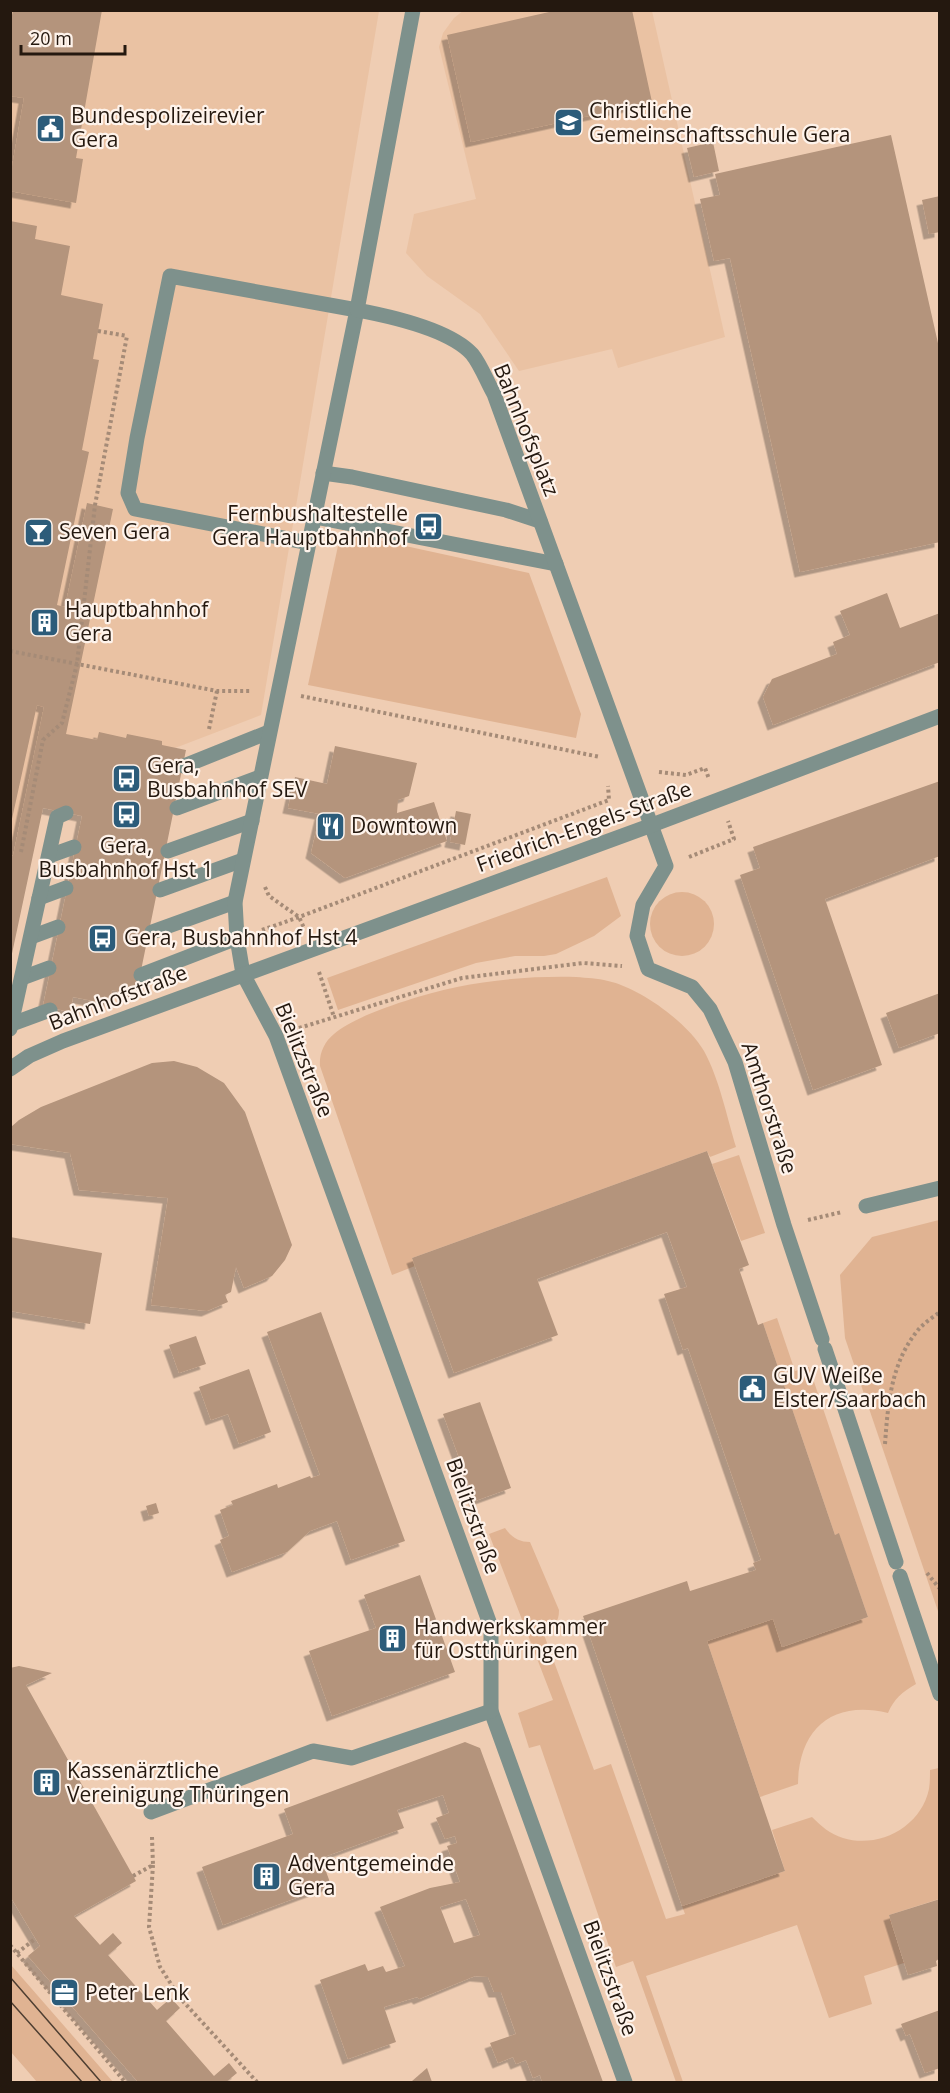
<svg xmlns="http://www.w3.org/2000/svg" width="950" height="2093" viewBox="0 0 950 2093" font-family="'Open Sans',sans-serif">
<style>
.built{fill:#eac2a3}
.green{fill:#e0b392}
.building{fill:#b4947c;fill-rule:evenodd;filter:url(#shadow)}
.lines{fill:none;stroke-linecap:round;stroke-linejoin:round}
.path{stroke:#a58b77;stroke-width:4;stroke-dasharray:3 3;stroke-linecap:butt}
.lane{stroke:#7e918c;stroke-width:15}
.street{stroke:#7e918c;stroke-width:15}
.tram{stroke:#4f3f32;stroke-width:1.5}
.labels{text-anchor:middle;stroke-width:4.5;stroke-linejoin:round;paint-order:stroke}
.poi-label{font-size:21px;fill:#24180f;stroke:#fef3eb;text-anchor:start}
.street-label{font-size:21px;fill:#24180f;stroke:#fef3eb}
</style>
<defs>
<filter id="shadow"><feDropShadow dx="-5.5" dy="5.5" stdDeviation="0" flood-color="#0004"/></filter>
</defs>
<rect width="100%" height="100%" fill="#efcdb3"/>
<g class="built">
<polygon points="464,10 652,11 725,337 618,368 612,349 519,371 480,314 427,276 406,253 414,214 476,199 439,47 443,33 454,18"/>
<polygon points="11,11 379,11 261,715 42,799 11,931"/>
</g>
<g class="green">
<polygon points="341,532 529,573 581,714 576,738 308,685"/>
<polygon points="607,877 621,916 594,936 556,954 544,956 515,956 476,963 338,1010 327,978"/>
<circle cx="682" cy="924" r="32"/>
<path d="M576 977C587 978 597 978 608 981 640 988 687 1022 704 1051 719 1078 727 1117 736 1147L710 1157 707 1151 412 1258 415 1266 392 1275 320 1066C319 1054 324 1042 334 1034 356 1014 427 993 457 987 495 979 537 976 576 977Z"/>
<polygon points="739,1155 765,1233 741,1241 712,1164"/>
<polygon points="939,1220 940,1220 939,1614 845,1338 840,1275 872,1237"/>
<path d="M777 1318 795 1371 809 1367 916 1684C902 1692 894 1699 888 1713 833 1700 799 1728 798 1784L760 1797 707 1641 773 1619 782 1647 868 1617 839 1534 835 1535 763 1323Z"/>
<path d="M505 1528C511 1537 519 1542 530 1542L559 1610C559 1623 554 1626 543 1632L594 1770 611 1764 666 1919 685 1914 682 1906 785 1871 772 1830 812 1817C821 1826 830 1834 843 1838 879 1849 921 1827 929 1789 930 1783 930 1776 930 1770L939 1768V1899L889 1915 904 1963 864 1976 872 2004 829 2018 797 1925 646 1976 683 2082H676L633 1961 616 1967 540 1745 529 1748 518 1713 553 1700 489 1534Z"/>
<polygon points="10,1965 11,1965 113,2082 37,2082 11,2052"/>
</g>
<g class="building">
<polygon points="13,10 102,10 76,158 83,159 76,203 10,191 10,178 24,98 10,96 10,25"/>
<polygon points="558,10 632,10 652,102 471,142 447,35"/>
<polygon points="891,135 940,352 940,542 800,572 730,258 714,261 700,199 720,195 715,174"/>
<polygon points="713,142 719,171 694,177 687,148"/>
<polygon points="940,196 940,232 929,234 922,200"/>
<polygon points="10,221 37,226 35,239 70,246 61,295 103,304 93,359 99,360 82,450 89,452 57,605 65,607 87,503 113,509 66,734 97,740 99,732 126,738 127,734 162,741 162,745 186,750 136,995 112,990 109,1004 73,997 70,1012 43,1006 82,816 43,808 10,963 10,855 13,856 44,707 37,705 10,828"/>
<polygon points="887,593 900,628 940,613 940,662 773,725 763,697 772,679 837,654 833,642 850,635 840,611"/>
<polygon points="335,746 417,763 409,796 398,800 397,813 434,802 447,841 345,878 311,853 320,814 288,808 295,777 327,784"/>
<polygon points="940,781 940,856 825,899 882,1065 813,1090 740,875 760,868 753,847"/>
<polygon points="456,811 471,814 465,845 450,842"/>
<polygon points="940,993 940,1033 899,1048 886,1013"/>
<polygon points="174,1061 197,1067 224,1083 245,1112 292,1245 285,1260 272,1276 244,1288 236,1267 231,1292 225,1295 228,1302 207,1311 151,1305 168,1198 79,1190 70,1153 10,1144 10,1128 19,1120 41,1107 152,1063"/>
<polygon points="707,1151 749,1265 739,1269 758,1325 763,1323 835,1535 839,1533 868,1617 782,1647 773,1619 707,1641 785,1871 682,1906 583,1616 687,1581 690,1591 756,1570 753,1563 761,1560 688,1348 683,1350 664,1294 687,1287 667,1232 537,1279 558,1335 454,1373 412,1258"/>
<polygon points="10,1237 102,1253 90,1324 10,1311"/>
<polygon points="321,1312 405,1541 351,1560 337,1521 310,1531 287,1552 232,1572 220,1540 229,1536 220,1510 233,1505 231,1501 277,1484 278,1488 310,1476 311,1478 320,1475 267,1332"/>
<polygon points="196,1336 206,1364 179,1373 169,1345"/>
<polygon points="249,1369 271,1432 239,1444 228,1414 211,1420 199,1387"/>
<polygon points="480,1402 511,1488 475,1501 443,1414"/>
<polygon points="156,1503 159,1513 149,1516 146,1506"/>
<polygon points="420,1575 455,1672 332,1716 309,1651 376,1628 364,1595"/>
<polygon points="19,1666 52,1673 26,1685 136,1881 74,1916 100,1945 113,1933 122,1943 108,1955 157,2010 171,1998 180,2008 166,2021 214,2076 229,2063 237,2073 226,2082 138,2082 28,1956 40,1946 10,1896 10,1668"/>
<path d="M465 1742 480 1748 603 2082H542L540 2075 533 2078 526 2060 516 2064 513 2057 498 2063 490 2043 516 2034 501 1992H494L488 1977 475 1976 419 1999 417 1997 384 2007 396 2042 348 2059 320 1980 365 1964 368 1971 383 1966 386 1972 405 1966 380 1907 430 1888 460 1882 447 1846 457 1843 455 1836 445 1839 436 1818 449 1813 443 1795 397 1810 404 1828 321 1858 331 1885 223 1925 202 1867 293 1834 284 1809ZM466 1899 480 1935 454 1943 440 1907Z"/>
<polygon points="940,1899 940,1958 936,1961 937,1966 908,1975 889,1915"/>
<polygon points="940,2010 940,2068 925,2073 910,2034 906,2036 901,2024"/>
<polygon points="427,2068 432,2082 411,2082"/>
</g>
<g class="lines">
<g class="path">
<polyline points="98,331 127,336"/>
<polyline points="10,651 217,691 252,691"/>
<polyline points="301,696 600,757"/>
<polyline points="209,729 217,691"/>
<polyline points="659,772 686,775 705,768 709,779"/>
<polyline points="21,852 43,740 62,723 77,664 95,505 127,336"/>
<polyline points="689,857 734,839 728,821"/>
<polyline points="265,887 269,896 299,917 304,928"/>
<polyline points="262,930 299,917 609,800 608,786"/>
<polyline points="319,972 334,1017"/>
<polyline points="299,1028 462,978 583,963 622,966"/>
<polyline points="808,1220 842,1212"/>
<path d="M885 1444C888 1403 891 1363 918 1330 924 1323 933 1317 940 1312"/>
<polyline points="927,1573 940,1589"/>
<polyline points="153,1865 149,1927 160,1967 180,1998 257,2082"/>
<polyline points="133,1876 153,1865 152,1837"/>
<polyline points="10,1945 125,2082"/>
<polyline points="17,1953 35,1939"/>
</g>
<g class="lane">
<polyline points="323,473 352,477 506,510 540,521"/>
<polyline points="315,517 556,564"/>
<polyline points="184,766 269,732"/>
<polyline points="177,808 260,777"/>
<polyline points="168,851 252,821"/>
<polyline points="49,856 74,847"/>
<polyline points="160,890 243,860"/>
<polyline points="39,898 66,888"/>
<polyline points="152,932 235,902"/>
<polyline points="31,937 58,927"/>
<polyline points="243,974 237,938 235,902 357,310 170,276 137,438 128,493 135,509 309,543"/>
<polyline points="141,975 237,938"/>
<polyline points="22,978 49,968"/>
<polyline points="12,1024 50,1010"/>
<polyline points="10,1029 57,817 66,813"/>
<polyline points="866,1206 940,1188"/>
</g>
<g class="street">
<path d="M413 10 357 310C389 316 449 329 472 354 481 365 487 382 494 394L666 866 643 905 637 936 648 969 692 987 710 1009 735 1062 784 1225 822 1339"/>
<polyline points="243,974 276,1036 491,1627 491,1711 625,2082"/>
<polyline points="10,1069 29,1056 63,1041 652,825 940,716"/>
<polyline points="825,1349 896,1562"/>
<polyline points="900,1576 940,1694"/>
<polyline points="151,1812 313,1751 352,1758 491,1711"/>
</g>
<g class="tram">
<polyline points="10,1977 101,2082"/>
<polyline points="10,2001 82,2082"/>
</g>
</g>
<defs>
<symbol id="school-square" viewBox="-11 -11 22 22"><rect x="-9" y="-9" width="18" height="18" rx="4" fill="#2c5c7a" stroke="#fef3eb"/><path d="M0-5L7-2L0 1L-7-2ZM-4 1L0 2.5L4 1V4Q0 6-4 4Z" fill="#fff"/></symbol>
<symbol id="civic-square" viewBox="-11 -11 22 22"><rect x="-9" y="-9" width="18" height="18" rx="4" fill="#2c5c7a" stroke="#fef3eb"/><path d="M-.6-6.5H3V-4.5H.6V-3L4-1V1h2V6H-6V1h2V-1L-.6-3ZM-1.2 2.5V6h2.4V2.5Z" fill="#fff"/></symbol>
<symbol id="bus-square" viewBox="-11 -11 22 22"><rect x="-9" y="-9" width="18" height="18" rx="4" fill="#2c5c7a" stroke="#fef3eb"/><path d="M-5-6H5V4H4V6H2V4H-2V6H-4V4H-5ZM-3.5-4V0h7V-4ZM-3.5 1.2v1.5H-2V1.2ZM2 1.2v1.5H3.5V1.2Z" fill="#fff"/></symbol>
<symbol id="bar-square" viewBox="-11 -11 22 22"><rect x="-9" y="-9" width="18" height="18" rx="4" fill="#2c5c7a" stroke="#fef3eb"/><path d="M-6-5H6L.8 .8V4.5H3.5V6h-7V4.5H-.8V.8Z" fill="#fff"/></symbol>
<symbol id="building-square" viewBox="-11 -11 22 22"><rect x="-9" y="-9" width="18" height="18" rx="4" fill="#2c5c7a" stroke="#fef3eb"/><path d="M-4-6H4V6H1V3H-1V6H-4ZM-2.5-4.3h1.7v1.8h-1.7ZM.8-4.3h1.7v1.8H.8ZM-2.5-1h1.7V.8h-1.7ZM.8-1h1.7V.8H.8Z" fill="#fff"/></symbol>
<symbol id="restaurant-square" viewBox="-11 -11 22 22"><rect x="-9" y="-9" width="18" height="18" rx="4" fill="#2c5c7a" stroke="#fef3eb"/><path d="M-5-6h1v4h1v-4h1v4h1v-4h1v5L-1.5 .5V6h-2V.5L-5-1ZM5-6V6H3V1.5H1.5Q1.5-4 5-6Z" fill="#fff"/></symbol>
<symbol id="office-square" viewBox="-11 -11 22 22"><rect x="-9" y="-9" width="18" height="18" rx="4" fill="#2c5c7a" stroke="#fef3eb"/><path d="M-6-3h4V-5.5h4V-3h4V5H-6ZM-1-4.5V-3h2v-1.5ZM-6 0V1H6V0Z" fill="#fff"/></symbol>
</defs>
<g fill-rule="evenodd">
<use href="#school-square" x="552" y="106" width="33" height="33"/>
<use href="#civic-square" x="34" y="112" width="33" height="33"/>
<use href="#bus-square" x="412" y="510" width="33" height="33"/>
<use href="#bar-square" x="22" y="516" width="33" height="33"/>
<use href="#building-square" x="28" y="606" width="33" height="33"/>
<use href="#bus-square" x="110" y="762" width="33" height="33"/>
<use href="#bus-square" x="110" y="798" width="33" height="33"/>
<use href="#restaurant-square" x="314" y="810" width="33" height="33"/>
<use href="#bus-square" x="86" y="922" width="33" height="33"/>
<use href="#civic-square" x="736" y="1372" width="33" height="33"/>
<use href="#building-square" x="376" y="1622" width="33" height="33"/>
<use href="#building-square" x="30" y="1766" width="33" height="33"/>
<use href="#building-square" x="250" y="1860" width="33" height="33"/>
<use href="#office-square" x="48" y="1976" width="33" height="33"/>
</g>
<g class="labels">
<g class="poi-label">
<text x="589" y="118">Christliche<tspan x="589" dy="24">Gemeinschaftsschule Gera</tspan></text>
<text x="71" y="123">Bundespolizeirevier<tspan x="71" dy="24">Gera</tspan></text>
<text x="408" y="521" text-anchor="end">Fernbushaltestelle<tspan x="408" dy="24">Gera Hauptbahnhof</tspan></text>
<text x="59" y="539">Seven Gera</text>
<text x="65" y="617">Hauptbahnhof<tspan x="65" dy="24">Gera</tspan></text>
<text x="147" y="773">Gera,<tspan x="147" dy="24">Busbahnhof SEV</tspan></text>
<text x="351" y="833">Downtown</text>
<text x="126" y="853" text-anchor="middle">Gera,<tspan x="126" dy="24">Busbahnhof Hst 1</tspan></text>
<text x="124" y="945">Gera, Busbahnhof Hst 4</text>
<text x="773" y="1383">GUV Weiße<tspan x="773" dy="24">Elster/Saarbach</tspan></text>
<text x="414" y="1634">Handwerkskammer<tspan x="414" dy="24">für Ostthüringen</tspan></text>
<text x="67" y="1778">Kassenärztliche<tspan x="67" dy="24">Vereinigung Thüringen</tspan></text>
<text x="288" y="1871">Adventgemeinde<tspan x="288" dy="24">Gera</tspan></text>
<text x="85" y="2000">Peter Lenk</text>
</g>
<g class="street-label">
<text transform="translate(526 430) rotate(68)" y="7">Bahnhofsplatz</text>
<text transform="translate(584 827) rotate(-20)" y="7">Friedrich-Engels-Straße</text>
<text transform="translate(118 998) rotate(-21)" y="7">Bahnhofstraße</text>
<text transform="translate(304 1060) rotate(68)" y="7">Bielitzstraße</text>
<text transform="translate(769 1108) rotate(72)" y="7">Amthorstraße</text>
<text transform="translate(473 1516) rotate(70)" y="7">Bielitzstraße</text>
<text transform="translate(610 1978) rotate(70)" y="7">Bielitzstraße</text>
</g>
</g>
<rect width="950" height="2093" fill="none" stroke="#24180f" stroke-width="24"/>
<path d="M21 45v9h104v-9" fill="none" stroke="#24180f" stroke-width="3"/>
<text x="30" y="45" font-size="18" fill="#24180f" stroke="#fef3eb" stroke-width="4.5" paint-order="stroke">20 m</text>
</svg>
